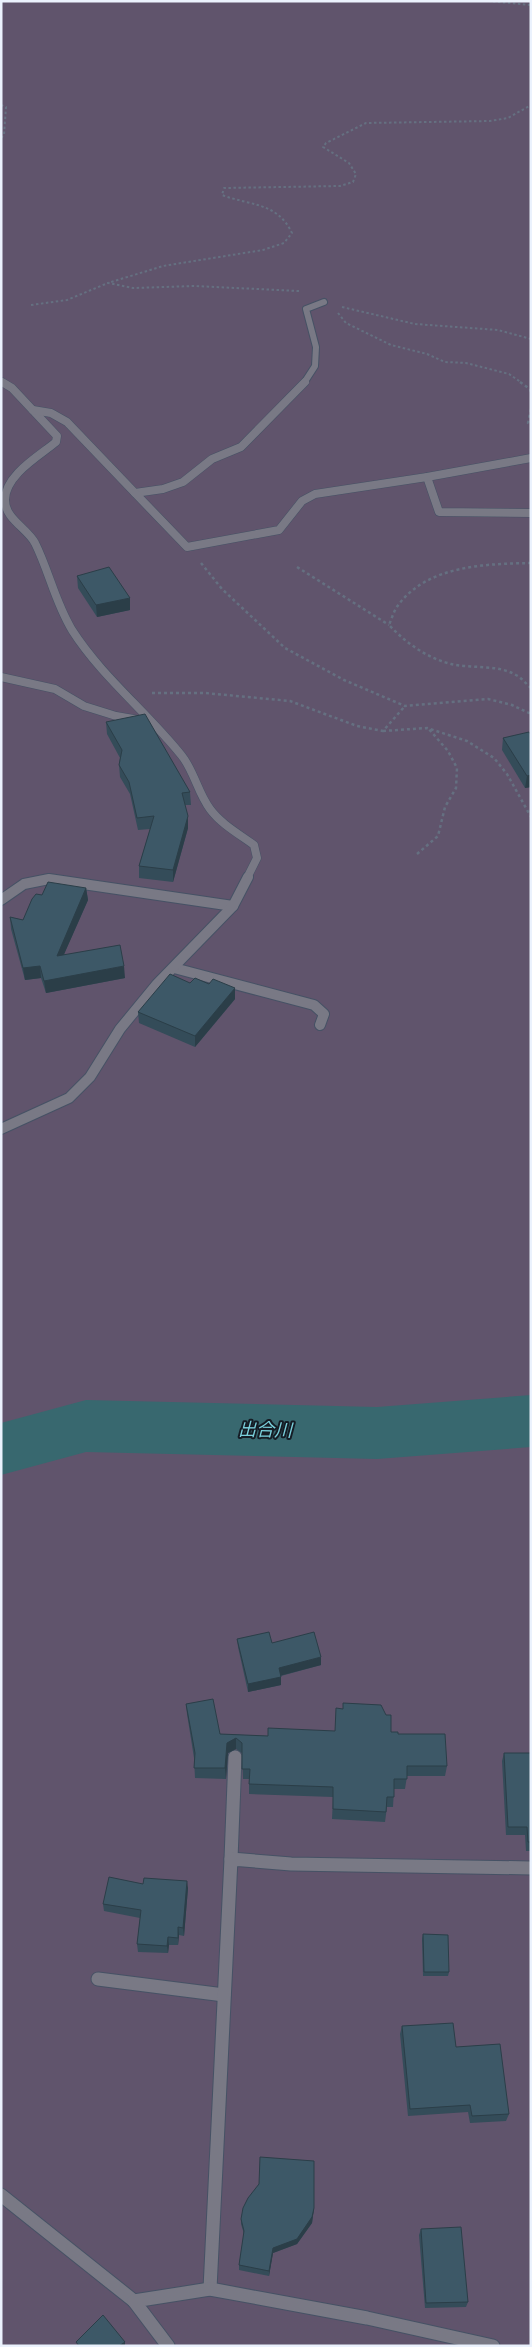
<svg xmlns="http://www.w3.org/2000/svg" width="532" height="2347" viewBox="0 0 532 2347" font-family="'Archivo Narrow','Noto Sans JP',sans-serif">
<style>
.green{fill:#60546c}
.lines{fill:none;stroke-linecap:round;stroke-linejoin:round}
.river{fill:#38686f;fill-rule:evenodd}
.lane-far1-casing{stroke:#465265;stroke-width:12}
.lane-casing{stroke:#465265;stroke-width:15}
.street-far3-casing{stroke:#465265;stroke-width:8}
.street-far2-casing{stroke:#465265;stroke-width:9}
.street-far1-casing{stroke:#465265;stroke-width:12}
.street-casing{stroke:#465265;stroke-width:15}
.path-far1{stroke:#657081;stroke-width:2;stroke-dasharray:2.5 2.5;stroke-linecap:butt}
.path{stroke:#657081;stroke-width:2.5;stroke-dasharray:3 3;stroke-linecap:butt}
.lane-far1{stroke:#797985;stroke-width:10}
.lane{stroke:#797985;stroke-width:13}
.street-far3{stroke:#797985;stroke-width:6}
.street-far2{stroke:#797985;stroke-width:8}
.street-far1{stroke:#797985;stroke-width:10}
.street{stroke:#797985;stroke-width:13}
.wall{fill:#344c59}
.shaded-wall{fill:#2b3e48}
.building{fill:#3d5867;stroke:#2b3e48}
.labels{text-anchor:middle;stroke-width:4;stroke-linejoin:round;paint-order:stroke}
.water-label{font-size:18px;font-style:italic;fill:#7acfdb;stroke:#151c25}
</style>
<rect width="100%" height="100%" fill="#273448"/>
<rect class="green" x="1" y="1" width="530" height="2345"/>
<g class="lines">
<polygon class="river" points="531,1395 531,1447 377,1459 86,1452 1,1475 1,1423 86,1400 377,1407"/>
<defs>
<g id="lane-far1">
<polyline points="1,900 24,884 49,879 233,906"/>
<polyline points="174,968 314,1005 324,1014 320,1025"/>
</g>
<g id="lane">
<polyline points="231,1859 235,1757"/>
<polyline points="98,1979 224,1995"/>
</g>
<g id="street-far3">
<polyline points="1,381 4,383"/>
<polyline points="304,383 315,366 316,347 306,309 324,302"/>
</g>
<g id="street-far2">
<path d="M2 382 12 388 57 436 56 442C39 456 5 475 5 500 5 519 27 528 35 543 49 571 55 602 72 630 102 677 147 712 182 756 194 771 198 793 210 809 221 824 239 834 254 845L257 858 247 878"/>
<polyline points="33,410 51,413 67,422 135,493 163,489 183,482 212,459 241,447 305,382"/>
<polyline points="427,477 439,512 531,513"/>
<polyline points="135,493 187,547 279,530 302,501 315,494 427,477 531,458"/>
<polyline points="1,677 55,689 84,706 116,716 139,720"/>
</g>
<polyline id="street-far1" points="1,1129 69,1098 90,1077 120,1029 157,984 233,906 248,877"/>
<g id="street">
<polyline points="1,2195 134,2301"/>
<polyline points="210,2289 231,1859 291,1864 531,1868"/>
<polyline points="168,2346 134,2301 210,2289 367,2318 493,2346"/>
</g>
</defs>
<use href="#lane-far1" class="lane-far1-casing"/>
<use href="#lane" class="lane-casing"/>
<use href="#street-far3" class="street-far3-casing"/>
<use href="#street-far2" class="street-far2-casing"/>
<use href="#street-far1" class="street-far1-casing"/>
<use href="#street" class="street-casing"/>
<g class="path-far1">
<polyline points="488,1 531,5"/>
<polyline points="1,105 6,107 4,135 1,138"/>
<path d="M299 291 194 286 133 288 108 283 163 266 263 250 284 243 292 233C277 202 251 206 222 195L224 188 340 186 353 182 356 174 349 163 323 147 326 143 366 123 490 121 508 118 531 105"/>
<polyline points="31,305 67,300 108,283"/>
<polyline points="342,307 415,324 498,330 531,339"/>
<polyline points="338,313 346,323 391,345 427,354 445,362 466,363 509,374 522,383"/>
</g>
<g class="path">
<polyline points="520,382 530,389 531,393"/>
<polyline points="531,409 528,423 531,426"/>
<polyline points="201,563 222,589 285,648 344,680 405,706 488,699 512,705 531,714"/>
<path d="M531 563C486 564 429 565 399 604 394 610 392 618 389 625 406 643 427 658 451 664 472 669 497 664 516 675 522 678 526 684 531 688"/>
<polyline points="297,567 389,625"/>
<polyline points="152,693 205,693 290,701 357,726 383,731 405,706"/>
<polyline points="383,731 427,728 467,741 494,758 507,774 531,817"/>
<polyline points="417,854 438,836 445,807 456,788 457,768 448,751 428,728"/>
</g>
<use href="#lane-far1" class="lane-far1"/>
<use href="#lane" class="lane"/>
<use href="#street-far3" class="street-far3"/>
<use href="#street-far2" class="street-far2"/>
<use href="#street-far1" class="street-far1"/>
<use href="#street" class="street"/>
</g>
<g class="wall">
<polygon points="77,576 130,610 97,617 78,588"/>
<polygon points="106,722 190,792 191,805 185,805 188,828 173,882 139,878 139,866 150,829 138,830 130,794 120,777 119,765 120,758 107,734"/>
<polygon points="531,735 531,787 525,788 502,750 503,738"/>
<polygon points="86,888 88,900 64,954 125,978 46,993 41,978 25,980 11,929 10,917 23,920 42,895"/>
<polygon points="190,983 235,999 195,1047 139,1023 138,1012"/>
<polygon points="237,1639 321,1665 281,1676 281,1685 248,1692 238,1647"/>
<polygon points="186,1704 220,1734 268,1736 335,1731 391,1732 398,1734 447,1766 445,1776 407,1776 405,1789 394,1789 393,1807 387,1807 385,1822 332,1819 333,1797 249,1794 249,1779 243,1779 242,1753 236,1749 228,1753 226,1779 195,1778 194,1758 187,1714"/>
<polygon points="504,1753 531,1753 531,1851 526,1851 525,1835 506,1835 502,1761"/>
<polygon points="143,1884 188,1888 184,1936 179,1935 178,1945 169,1945 168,1953 138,1952 137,1944 140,1918 104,1911 103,1904"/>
<polygon points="423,1934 449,1972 448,1976 423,1976 422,1939"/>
<polygon points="402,2026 509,2114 506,2121 470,2123 468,2112 408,2116 400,2034"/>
<polygon points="314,2208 312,2223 297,2244 273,2253 269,2276 239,2270 239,2265 244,2234 241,2224 241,2219"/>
<polygon points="421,2229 468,2302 466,2307 425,2308 419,2235"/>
</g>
<g class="shaded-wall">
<polygon points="130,598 130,610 97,617 96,605"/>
<polygon points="531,775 531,787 525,788 527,776"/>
<polygon points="188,816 188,828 173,882 173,870"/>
<polygon points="86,888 88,900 58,968 57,956"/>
<polygon points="40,966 41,978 25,980 23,968"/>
<polygon points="124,966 125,978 46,993 44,981"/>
<polygon points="235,988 235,999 195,1047 195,1036"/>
<polygon points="321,1657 321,1665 279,1676 279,1668"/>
<polygon points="281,1677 281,1685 248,1692 248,1684"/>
<polygon points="236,1738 236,1749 228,1753 226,1779 225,1768 227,1743"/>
<polygon points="187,1881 188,1888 184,1936 183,1928"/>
<polygon points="178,1927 179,1935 178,1945"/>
<polygon points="168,1937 169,1945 168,1953 167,1946"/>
<polygon points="314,2208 312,2223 297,2244 273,2253 269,2276 269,2271 273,2248"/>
<polygon points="125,2342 125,2345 124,2346 119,2346"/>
</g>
<g class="building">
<polygon points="109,567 130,598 96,605 77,576"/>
<polygon points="145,714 190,792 182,793 188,816 173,870 139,866 154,816 137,818 129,782 119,765 122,750 106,722"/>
<polygon points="529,732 531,735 531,775 527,776 503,738"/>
<polygon points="48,882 86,888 57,956 120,945 124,966 44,981 40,966 23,968 10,917 23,920 32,899 36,894 42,895"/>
<polygon points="170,974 190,983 195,978 209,984 213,979 235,988 195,1036 138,1012"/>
<polygon points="269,1632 272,1643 314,1632 321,1657 279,1668 281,1677 248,1684 237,1639"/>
<polygon points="213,1699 220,1734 268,1736 268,1728 335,1731 336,1708 343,1709 343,1703 381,1705 386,1715 391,1715 391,1732 398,1732 398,1734 445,1734 447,1766 407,1766 407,1779 394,1779 394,1797 387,1797 386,1812 333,1809 333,1787 249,1784 250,1769 242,1769 242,1743 236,1738 227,1743 225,1768 194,1768 195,1753 186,1704"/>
<polygon points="504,1753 531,1753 531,1842 528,1842 527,1827 508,1827"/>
<polygon points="109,1877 143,1884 144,1878 187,1881 183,1928 178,1927 178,1938 168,1937 167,1946 137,1944 141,1910 103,1904"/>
<polygon points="423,1934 448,1935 449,1972 424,1972"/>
<polygon points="453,2023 456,2047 500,2044 509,2114 472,2116 470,2105 410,2109 402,2026"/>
<polygon points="260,2157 314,2161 314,2208 312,2217 297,2239 273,2248 269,2271 239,2265 244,2231 241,2219 243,2208 248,2198 259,2184"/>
<polygon points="461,2227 468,2302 426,2303 421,2229"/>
<polygon points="103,2315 125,2342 119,2346 79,2346 76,2342"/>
</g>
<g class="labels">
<g class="water-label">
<text transform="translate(265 1430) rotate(1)" y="6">出合川</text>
</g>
</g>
<rect width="532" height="2347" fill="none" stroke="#ebf2fd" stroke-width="5"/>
</svg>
